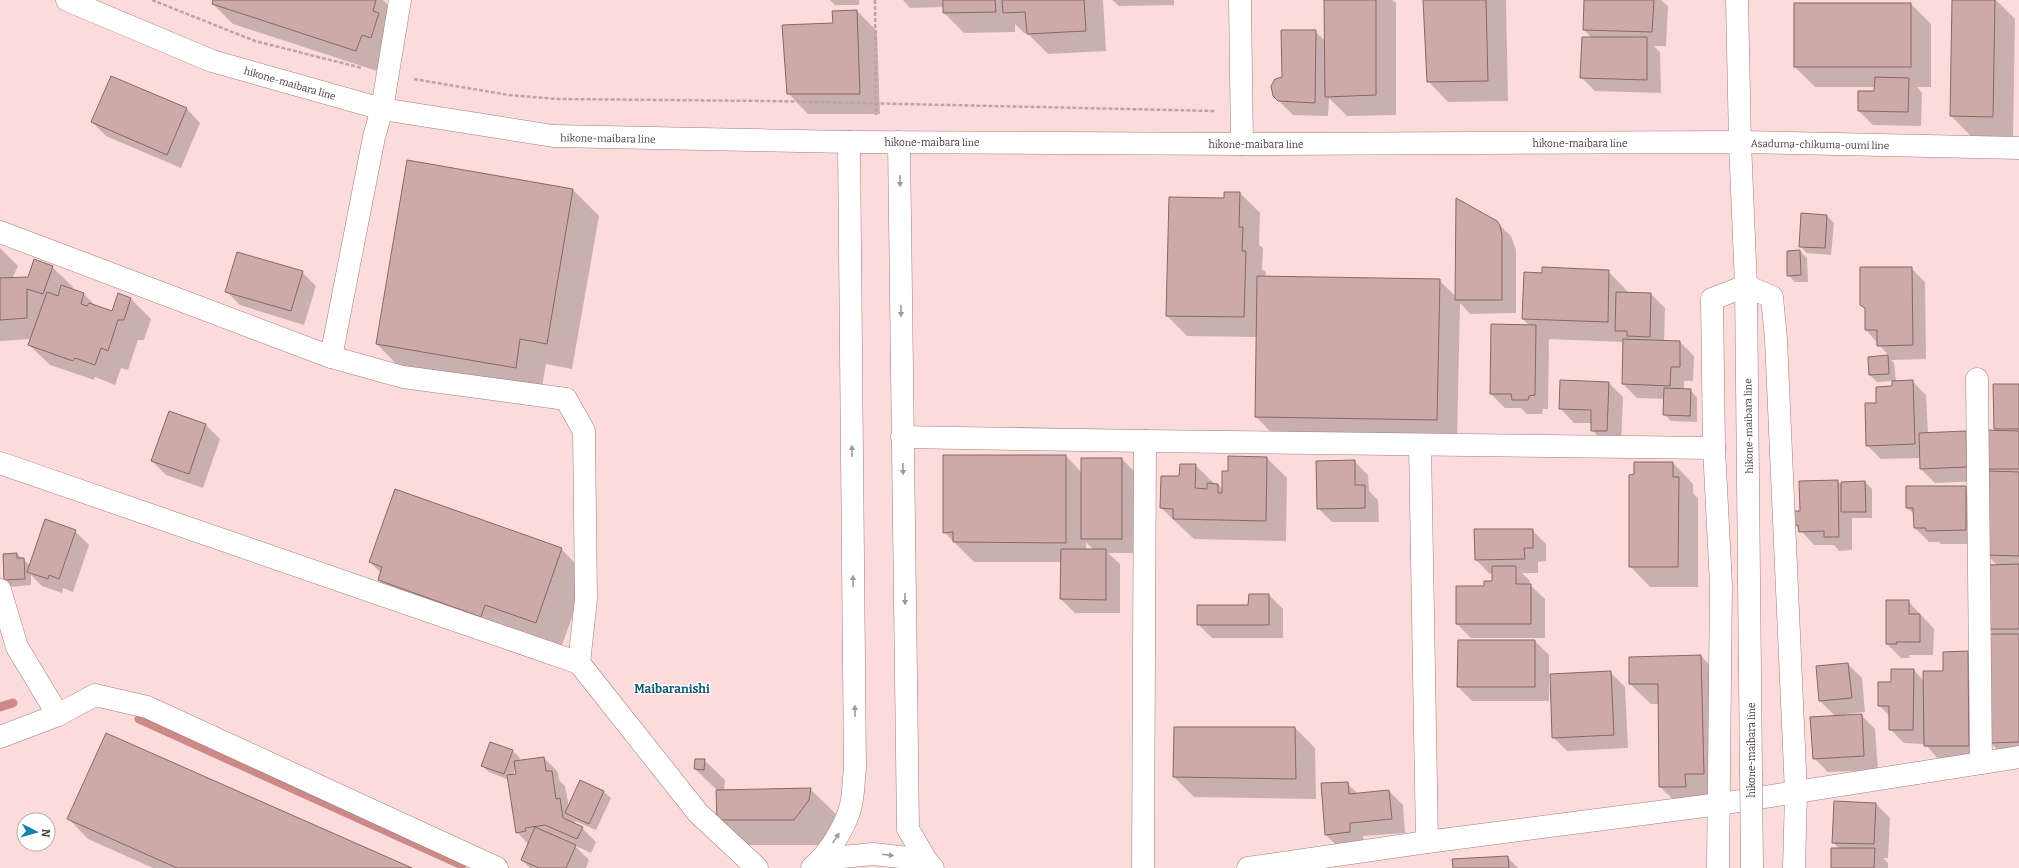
<svg xmlns="http://www.w3.org/2000/svg" width="2019" height="868" viewBox="0 0 2019 868" font-family="Bitter,serif">
<style>
.shadow{fill:#0003;fill-rule:evenodd}
.lines{fill:none;stroke-linecap:round;stroke-linejoin:round}
.stream{stroke:#cd8988;stroke-width:9}
.building{fill:#cda9a7;stroke:#896766}
.minor-casing{stroke:#a07d7c;stroke-width:23}
.major-casing{stroke:#a07d7c;stroke-width:23}
.path{stroke:#bea4a3;stroke-width:2.5;stroke-dasharray:4 2;stroke-linecap:butt}
.minor{stroke:#fff;stroke-width:22}
.major{stroke:#fff;stroke-width:22}
.major-bridge-casing{stroke:#a07d7c;stroke-width:23;stroke-linecap:butt}
.major-bridge{stroke:#fff;stroke-width:22}
.oneway{fill:#a29a9a}
.labels{text-anchor:middle;stroke-width:3;stroke-linejoin:round;paint-order:stroke}
.street-label{font-size:10px;fill:#463636;stroke:#fff}
.quarter-label{font-size:12px;font-weight:bold;fill:#125875;stroke:#fff}
</style>
<rect width="100%" height="100%" fill="#fcdcdb"/>
<g class="shadow">
<polygon points="214,0 383,0 398,15 377,71 233,24 213,4"/>
<polygon points="830,0 859,0 859,5 835,5"/>
<polygon points="903,0 1103,0 1106,51 1048,54 1027,33 1024,33 1015,24 1015,32 964,33 944,13 944,7 910,8"/>
<polygon points="1112,0 1174,0 1174,5 1119,6"/>
<polygon points="1325,0 1392,0 1396,3 1396,115 1347,116 1329,98 1328,116 1293,115 1279,101 1283,77 1315,31 1326,42"/>
<polygon points="1424,0 1506,0 1508,101 1448,102 1428,81"/>
<polygon points="1585,0 1661,0 1668,6 1666,46 1654,46 1660,52 1661,93 1595,91 1581,77 1592,38 1584,30"/>
<polygon points="1953,0 1996,0 2015,19 2013,137 1971,136 1951,116"/>
<polygon points="1795,4 1911,4 1931,24 1931,87 1917,87 1922,93 1921,126 1873,125 1859,111 1875,92 1875,87 1815,87 1795,67"/>
<polygon points="857,11 877,31 880,114 808,114 788,93"/>
<polygon points="187,109 200,123 181,168 106,136 92,122"/>
<polygon points="408,162 573,190 599,216 572,369 546,364 541,393 402,370 377,344"/>
<polygon points="1225,193 1240,193 1260,213 1259,245 1263,248 1262,269 1266,272 1265,277 1439,280 1456,297 1496,222 1511,236 1516,250 1516,313 1470,314 1460,303 1457,440 1276,437 1256,417 1257,337 1187,336 1167,316 1225,199"/>
<polygon points="1827,216 1834,223 1831,255 1807,253 1800,246"/>
<polygon points="0,248 18,266 12,279 29,278 52,267 73,287 72,290 84,294 96,306 112,312 118,295 131,299 151,319 144,340 138,340 128,370 121,368 115,385 95,377 94,380 50,365 29,345 31,339 0,341"/>
<polygon points="1800,251 1807,258 1808,282 1795,282 1788,275"/>
<polygon points="1911,268 1925,282 1926,359 1891,360 1894,363 1896,382 1912,381 1926,395 1928,433 1965,432 1979,446 1981,481 1935,483 1921,469 1921,458 1881,459 1867,445 1877,404 1894,387 1893,381 1877,382 1870,375 1869,357 1889,356 1866,330 1866,310 1861,305"/>
<polygon points="1608,271 1629,293 1651,294 1665,308 1664,341 1680,342 1694,356 1693,381 1684,381 1684,389 1690,390 1697,397 1697,422 1671,421 1664,414 1665,399 1637,398 1623,384 1624,342 1549,339 1548,409 1543,409 1542,414 1527,414 1521,408 1505,408 1491,394 1530,326 1523,319 1543,274"/>
<polygon points="302,272 316,286 304,325 240,305 226,291"/>
<polygon points="1561,381 1609,383 1623,397 1621,445 1606,444 1592,430 1592,423 1574,423 1560,408"/>
<polygon points="2019,385 2019,763 2010,763 1990,742 1994,635 1988,629 1998,566 1987,555 1985,468 1997,431 1995,429"/>
<polygon points="169,412 206,425 220,439 203,488 166,475 152,461"/>
<path d="M1066 456 1082 473 1122 459 1136 473V553H1108L1120 564V613H1075L1061 599 1062 562H974L944 532ZM1086 542 1094 550H1086Z"/>
<polygon points="1267,458 1287,478 1286,541 1194,539 1161,508 1162,477 1180,477 1195,465 1215,484 1218,484 1223,490 1229,472"/>
<polygon points="1354,461 1368,475 1369,491 1378,500 1379,522 1332,522 1318,508"/>
<polygon points="1673,463 1693,484 1693,493 1698,498 1698,587 1650,587 1630,566"/>
<polygon points="1837,481 1842,485 1865,482 1872,489 1872,518 1852,518 1852,550 1839,551 1834,545 1814,545 1795,524 1801,512"/>
<polygon points="1965,487 1979,501 1980,544 1941,544 1939,542 1929,542 1915,528 1915,515 1907,508"/>
<polygon points="1532,530 1546,544 1546,561 1538,562 1538,573 1522,573 1530,581 1530,585 1545,599 1545,638 1471,638 1457,624 1457,587 1485,587 1493,582 1493,573 1490,574 1476,560"/>
<polygon points="75,531 89,545 73,592 63,588 62,593 42,586 31,575 31,585 12,587 5,580 17,554 30,565"/>
<polygon points="561,549 587,575 561,648 405,606 379,580 381,573 370,562"/>
<polygon points="1269,595 1283,609 1283,638 1212,638 1198,624 1249,606"/>
<polygon points="1908,601 1934,629 1933,655 1909,655 1910,658 1901,658 1887,644"/>
<polygon points="1535,641 1549,655 1549,701 1472,701 1458,687"/>
<polygon points="1967,652 1981,666 1982,759 1939,760 1925,744 1904,743 1890,729 1890,717 1879,705 1914,670 1924,681 1944,672"/>
<polygon points="1701,656 1721,677 1723,794 1705,794 1705,807 1681,807 1660,787 1659,704 1651,704 1630,684"/>
<polygon points="1848,664 1862,678 1865,712 1846,714 1847,716 1861,715 1875,729 1878,770 1828,772 1814,758 1835,716 1820,701 1817,667"/>
<polygon points="1611,673 1625,687 1628,748 1567,751 1553,737"/>
<polygon points="1175,728 1295,728 1315,748 1316,799 1194,797 1174,777"/>
<path d="M491 743 513 751 520 758 518 762 544 758 558 772 559 780 565 786 569 807 604 792 611 798 596 830 575 821V825L582 828 596 842 591 853 574 845 589 860 586 868H530L522 860 529 845 517 832 509 780 489 772 482 766ZM516 768 517 775H513Z"/>
<polygon points="704,760 725,780 724,791 810,789 836,814 835,826 819,845 743,845 718,820 717,790 695,769"/>
<polygon points="1347,783 1358,794 1389,791 1403,805 1405,833 1363,836 1364,846 1340,849 1326,835"/>
<polygon points="1876,804 1890,818 1888,858 1883,858 1888,863 1888,868 1832,868 1839,849 1833,842"/>
<polygon points="68,818 409,868 153,868 88,839"/>
<polygon points="1507,857 1518,868 1454,868"/>
</g>
<g class="lines">
<g class="stream">
<polyline points="0,707 13,703"/>
<polyline points="139,719 462,865"/>
</g>
</g>
<g class="building">
<polygon points="213,0 376,0 373,11 379,13 371,38 362,35 356,51 212,4"/>
<polygon points="943,0 995,0 996,12 943,13"/>
<polygon points="1002,0 1084,0 1086,31 1027,34 1025,12 1003,13"/>
<polygon points="1324,0 1376,0 1376,95 1325,97"/>
<polygon points="1423,0 1486,0 1488,81 1427,82"/>
<polygon points="1584,0 1654,0 1652,32 1583,30"/>
<polygon points="1952,0 1995,0 1993,117 1950,116"/>
<rect x="1794" y="3" width="117" height="64"/>
<polygon points="857,10 860,94 787,94 782,25 833,23 832,11"/>
<polygon points="1281,30 1316,30 1315,103 1278,101 1273,96 1271,86 1275,79 1282,77"/>
<polygon points="1582,37 1647,37 1647,80 1580,78"/>
<polygon points="111,76 187,108 167,155 91,122"/>
<polygon points="1875,77 1909,78 1908,112 1858,111 1858,91 1874,91"/>
<polygon points="407,160 573,189 547,344 520,339 516,368 376,344"/>
<polygon points="1224,192 1240,192 1239,227 1243,227 1242,251 1246,251 1244,317 1166,316 1169,197 1224,198"/>
<polygon points="1456,198 1497,221 1500,225 1502,235 1502,300 1455,300"/>
<polygon points="1801,213 1827,215 1825,248 1799,247"/>
<polygon points="1800,250 1801,275 1787,276 1787,251"/>
<polygon points="237,252 303,271 291,311 225,292"/>
<polygon points="34,259 53,266 43,294 27,289 27,318 0,320 0,278 28,277"/>
<polygon points="1542,267 1609,270 1608,322 1522,319 1524,272 1542,273"/>
<polygon points="1860,267 1912,267 1913,345 1877,346 1877,330 1865,330 1865,308 1860,305"/>
<polygon points="1257,276 1440,279 1437,420 1255,417"/>
<polygon points="61,285 84,293 81,304 87,306 89,303 112,311 118,293 131,298 124,320 118,320 108,351 101,348 95,365 75,358 73,361 28,345 47,292 58,296"/>
<polygon points="1616,292 1651,293 1650,337 1627,336 1627,331 1615,331"/>
<polygon points="1491,324 1536,325 1535,395 1529,396 1528,400 1512,400 1511,394 1490,394"/>
<polygon points="1623,339 1680,341 1680,367 1671,367 1670,386 1622,384"/>
<polygon points="1888,355 1889,374 1869,375 1868,357"/>
<polygon points="1560,380 1609,382 1607,431 1591,431 1591,410 1559,409"/>
<polygon points="1913,380 1915,444 1866,446 1865,403 1876,403 1876,387 1892,386 1892,381"/>
<polygon points="1993,384 2019,384 2019,429 1994,429"/>
<polygon points="1664,388 1691,389 1690,416 1663,415"/>
<polygon points="169,411 206,424 189,474 151,461"/>
<polygon points="1984,430 2019,431 2019,469 1984,469"/>
<polygon points="1966,431 1967,467 1920,469 1919,433"/>
<polygon points="943,455 1066,455 1066,543 953,542 953,532 943,533"/>
<polygon points="1228,456 1267,457 1266,521 1173,519 1173,509 1160,508 1161,476 1179,476 1180,464 1196,464 1195,488 1207,489 1207,483 1218,484 1218,493 1222,493 1222,471 1228,471"/>
<rect x="1081" y="458" width="41" height="81"/>
<polygon points="1355,460 1355,485 1365,485 1365,508 1317,509 1316,461"/>
<polygon points="1634,462 1673,462 1673,477 1679,477 1678,567 1629,567 1629,475 1634,474"/>
<polygon points="1988,471 2019,472 2019,556 1986,555"/>
<polygon points="1838,480 1839,537 1824,537 1824,531 1799,532 1798,525 1794,525 1794,511 1800,511 1799,481"/>
<polygon points="1865,481 1866,512 1841,512 1841,482"/>
<polygon points="1906,486 1966,486 1966,530 1926,531 1926,528 1914,528 1913,508 1906,508"/>
<polygon points="395,489 562,548 536,623 485,605 481,617 378,580 382,567 369,562"/>
<polygon points="45,519 76,530 59,579 49,575 48,579 27,572"/>
<polygon points="1474,529 1533,529 1533,548 1524,548 1525,559 1475,560"/>
<polygon points="1061,549 1106,549 1106,600 1060,599"/>
<polygon points="17,553 17,558 24,558 25,579 4,580 3,554"/>
<polygon points="2019,564 2019,629 1987,629 1986,565"/>
<polygon points="1492,566 1516,566 1516,584 1531,584 1531,624 1456,624 1456,586 1484,586 1484,581 1492,581"/>
<polygon points="1249,594 1269,594 1269,625 1197,625 1197,605 1248,605"/>
<polygon points="1886,600 1909,600 1909,614 1920,614 1920,642 1896,642 1897,644 1886,644"/>
<polygon points="1988,634 2019,634 2019,742 1989,743"/>
<polygon points="1458,640 1535,640 1535,687 1457,687"/>
<polygon points="1968,651 1969,746 1924,746 1923,671 1943,671 1943,652"/>
<polygon points="1701,655 1704,774 1685,774 1686,787 1659,787 1658,684 1629,684 1629,657"/>
<polygon points="1848,663 1852,698 1819,701 1816,666"/>
<polygon points="1891,669 1914,669 1913,730 1889,730 1889,706 1878,706 1878,682 1891,682"/>
<polygon points="1611,671 1614,735 1552,738 1550,674"/>
<polygon points="1862,714 1864,756 1813,759 1810,717"/>
<polygon points="1174,727 1295,727 1296,779 1173,777"/>
<polygon points="106,733 412,868 177,868 67,819"/>
<polygon points="490,742 513,750 504,774 481,766"/>
<polygon points="544,757 546,771 552,771 556,799 560,798 563,818 583,827 577,839 545,825 525,828 526,831 516,833 507,775 516,774 514,761"/>
<polygon points="695,759 705,759 704,770 694,769"/>
<polygon points="580,780 604,791 589,824 565,813"/>
<polygon points="1348,782 1349,794 1389,790 1392,819 1350,823 1350,832 1325,835 1321,783"/>
<polygon points="811,788 809,800 794,820 717,820 716,790"/>
<polygon points="1834,801 1876,803 1874,844 1832,843"/>
<polygon points="535,827 576,845 566,868 539,868 521,860"/>
<polygon points="1831,848 1875,848 1874,868 1831,868"/>
<polygon points="1508,856 1509,868 1453,868 1452,859"/>
</g>
<g class="lines">
<defs>
<g id="minor">
<polyline points="400,0 382,109 374,137 331,357 403,377 566,399 584,431 586,599 579,663 698,813 757,868"/>
<polyline points="1240,0 1242,144"/>
<polyline points="899,142 908,829 926,860 933,868"/>
<polyline points="0,232 331,357"/>
<polyline points="1977,379 1981,763"/>
<polyline points="902,437 1145,441"/>
<polyline points="1420,445 1427,842"/>
<polyline points="1714,448 1721,585 1718,868"/>
<polyline points="0,463 579,663"/>
<polyline points="0,590 17,647 58,715"/>
<polyline points="0,737 58,715 95,695 147,707 497,868"/>
<polyline points="822,859 873,854 926,860"/>
<path d="M812 868C828 854 842 832 849 812 854 799 853 783 855 769L849 142"/>
<polyline points="1143,868 1145,441 1714,448 1712,299 1746,286 1772,297 1776,339 1796,793 1794,868"/>
<polyline points="1248,868 1427,842 1720,804 2019,757"/>
</g>
<g id="major">
<polyline points="67,0 212,61 382,109 553,136 849,142 1242,144 1740,142 1746,286 1751,773"/>
<polyline points="1737,0 1740,142 2019,148"/>
</g>
</defs>
<use href="#minor" class="minor-casing"/>
<use href="#major" class="major-casing"/>
<g class="path">
<polyline points="152,0 255,41 362,68"/>
<polyline points="875,0 876,115"/>
<polyline points="414,79 509,95 558,99 770,101 1215,111"/>
</g>
<use href="#minor" class="minor"/>
<use href="#major" class="major"/>
<defs>
<polyline id="major-bridge" points="1751,773 1752,868"/>
</defs>
<use href="#major-bridge" class="major-bridge-casing"/>
<use href="#major-bridge" class="major-bridge"/>
</g>
<defs><path id="oneway-solid" d="M-6-.8H1V-3.2L6.5 0L1 3.2V.8H-6Z"/></defs>
<g class="oneway">
<use href="#oneway-solid" transform="translate(900 181) rotate(89)"/>
<use href="#oneway-solid" transform="translate(901 311) rotate(89)"/>
<use href="#oneway-solid" transform="translate(852 451) rotate(-91)"/>
<use href="#oneway-solid" transform="translate(903 469) rotate(89)"/>
<use href="#oneway-solid" transform="translate(853 581) rotate(-91)"/>
<use href="#oneway-solid" transform="translate(905 599) rotate(89)"/>
<use href="#oneway-solid" transform="translate(855 711) rotate(-91)"/>
<use href="#oneway-solid" transform="translate(836 838) rotate(-57)"/>
<use href="#oneway-solid" transform="translate(888 855) rotate(7)"/>
</g>
<g class="labels">
<g class="street-label">
<text transform="translate(290 83) rotate(16)" y="4">hikone-maibara line</text>
<text transform="translate(608 138) rotate(1)" y="4">hikone-maibara line</text>
<text x="932" y="146">hikone-maibara line</text>
<text x="1580" y="147">hikone-maibara line</text>
<text x="1256" y="148">hikone-maibara line</text>
<text transform="translate(1820 144) rotate(1)" y="4">Asaduma-chikuma-oumi line</text>
<text transform="translate(1748 426) rotate(-91)" y="4">hikone-maibara line</text>
<text transform="translate(1751 750) rotate(-90)" y="4">hikone-maibara line</text>
</g>
<g class="quarter-label">
<text x="672" y="693">Maibaranishi</text>
</g>
</g>
<g transform="translate(36 832) rotate(96)"><circle r="19" fill="#ffffff" stroke="#b5afaf"/>
<path d="M0-3L7 15L0 10L-7 15Z" fill="#1681aa"/>
<text y="-6" font-size="11" font-weight="bold" text-anchor="middle" fill="#463636">N</text>
</g>
</svg>
